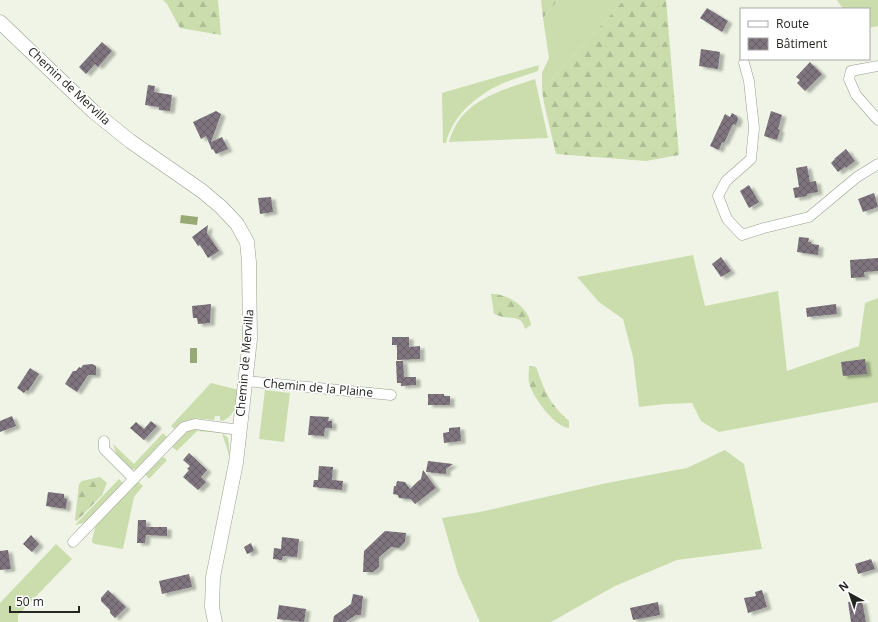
<svg xmlns="http://www.w3.org/2000/svg" width="878" height="622" viewBox="0 0 878 622" font-family="'Open Sans',sans-serif">
<style>
.grass{fill:#cbddac}
.forest{fill:url(#forest-firs)}
.water{fill:#98a976}
.building{fill:url(#building-cross-hatch);filter:url(#shadow)}
.lines{fill:none;stroke-linecap:round;stroke-linejoin:round}
.street-casing{stroke:#989d90;stroke-width:11}
.secondary-casing{stroke:#989d90;stroke-width:15}
.street{stroke:#fff;stroke-width:10}
.secondary{stroke:#fff;stroke-width:14}
.labels{text-anchor:middle;stroke-width:3.5;stroke-linejoin:round;paint-order:stroke}
.street-label{font-size:12px;fill:#242621;stroke:#fff}
</style>
<defs>
<pattern id="forest-firs" width="22" height="20" patternUnits="userSpaceOnUse"><rect width="22" height="20" fill="#cbddac"/><path d="M5 1l3.5 6h-7zM16 11l3.5 6h-7z" fill="#aebe94"/></pattern>
<pattern id="building-cross-hatch" width="8" height="8" patternUnits="userSpaceOnUse"><rect width="8" height="8" fill="#7e747e"/><path d="M0 0l8 8M0 8l8-8" fill="none" stroke="#675f67"/></pattern>
<filter id="shadow"><feDropShadow dx="4.5" dy="2.5" stdDeviation="1" flood-color="#0004"/></filter>
</defs>
<rect width="100%" height="100%" fill="#eff4e6"/>
<g class="grass">
<polygon points="558,0 624,0 542,90 542,73 549,58 543,18"/>
<polygon points="837,0 878,0 878,26 869,28 869,9 843,9"/>
<path d="M539 65 538 71C524 76 508 80 495 87 473 99 452 117 446 143H443L442 93Z"/>
<path d="M535 79 548 138 449 142C460 100 500 91 535 79Z"/>
<polygon points="693,255 705,306 778,291 787,371 859,346 865,303 878,298 878,402 719,432 701,421 692,403 665,404 639,407 633,357 623,319 599,302 577,277"/>
<path d="M211 383 239 390C236 405 237 413 223 421L220 420V416H215L214 420C196 418 189 416 174 429L171 426Z"/>
<polygon points="265,390 290,393 284,442 259,439"/>
<polygon points="190,428 222,430 222,433 228,438 230,455 229,455 222,433 197,431 177,451 171,446"/>
<polygon points="163,433 167,437 136,469 129,469 118,459 113,444 134,464"/>
<polygon points="725,450 744,464 762,549 677,560 615,586 551,622 480,622 458,574 442,518 480,512 607,483 687,468"/>
<polygon points="162,456 167,460 149,479 145,474"/>
<polygon points="119,479 123,483 88,520 83,523 75,525"/>
<polygon points="137,481 143,486 134,497 123,549 95,544 92,542 92,540 95,528 98,522"/>
<polygon points="56,544 72,559 18,615 18,622 0,622 0,603"/>
</g>
<g class="forest">
<polygon points="163,0 218,0 221,35 180,28 167,4"/>
<polygon points="541,0 558,0 543,18"/>
<polygon points="624,0 666,0 679,155 646,161 556,154 544,103 542,90"/>
<path d="M491 294C508 293 529 308 531 325L525 329C522 316 514 319 504 317 501 317 498 315 494 314Z"/>
<path d="M529 366 536 367C545 392 549 403 569 421V428C555 428 531 395 529 382 528 377 529 371 529 366Z"/>
<polygon points="100,477 107,483 102,495 77,521 75,520 79,484 82,481"/>
</g>
<g class="water">
<polygon points="181,215 198,217 197,225 180,223"/>
<rect x="190" y="348" width="7" height="15"/>
</g>
<g class="building">
<polygon points="707,8 728,21 722,32 700,18"/>
<polygon points="102,42 112,51 98,67 95,64 86,74 79,67"/>
<polygon points="701,49 720,52 718,69 699,66"/>
<polygon points="810,62 822,74 805,91 797,83 800,80 796,77"/>
<polygon points="148,85 155,86 154,92 172,95 170,111 159,110 159,107 145,105"/>
<polygon points="216,111 221,114 211,142 222,137 228,149 216,154 213,149 212,150 206,136 201,139 193,122"/>
<polygon points="771,111 782,115 778,129 780,130 777,140 764,136"/>
<polygon points="732,113 737,116 738,119 736,125 733,124 724,143 722,142 719,150 710,146 725,114 730,117"/>
<polygon points="846,149 855,161 846,168 845,167 838,172 831,163 835,159 834,159"/>
<polygon points="807,166 810,182 816,181 818,192 807,194 807,196 795,198 793,188 799,187 796,168"/>
<polygon points="749,185 759,202 749,208 740,191"/>
<polygon points="874,193 878,207 863,212 858,199"/>
<polygon points="271,197 273,212 260,214 258,198"/>
<polygon points="208,225 207,233 219,251 208,258 200,245 198,246 192,237"/>
<polygon points="799,237 809,238 808,242 811,242 811,244 819,245 818,255 797,252"/>
<polygon points="721,257 731,271 721,277 712,264"/>
<polygon points="878,258 878,271 864,272 865,277 851,278 850,260"/>
<polygon points="211,304 210,323 198,324 197,318 193,318 192,306"/>
<polygon points="836,304 837,314 807,317 806,308"/>
<polygon points="392,337 409,337 409,347 420,346 420,359 397,360 397,345 392,345"/>
<polygon points="865,359 867,374 843,376 841,362"/>
<polygon points="396,361 403,361 404,377 416,377 416,385 401,386 401,383 397,383"/>
<polygon points="92,364 96,366 96,375 88,375 77,392 65,384 73,371 76,371 79,367 81,368 83,365"/>
<polygon points="30,368 39,374 28,391 26,390 24,393 17,388"/>
<polygon points="428,394 444,394 444,396 450,396 450,405 428,405"/>
<polygon points="12,416 16,426 0,432 0,421"/>
<polygon points="310,416 329,417 328,421 332,421 332,428 325,428 324,436 308,435"/>
<polygon points="151,421 157,426 144,440 130,428 136,422 144,429"/>
<polygon points="460,427 461,441 444,443 443,433 449,432 449,428"/>
<polygon points="189,453 207,470 201,477 206,482 198,490 183,477 189,470 187,469 190,466 183,460"/>
<polygon points="428,461 453,464 446,469 446,474 426,472"/>
<polygon points="319,466 333,467 332,480 343,481 342,490 313,487 314,480 318,480"/>
<polygon points="423,470 436,488 415,504 411,499 399,498 398,495 393,494 394,486 396,486 397,481 405,482 410,489 417,482 421,479"/>
<polygon points="48,492 64,494 64,498 67,499 66,509 46,506"/>
<polygon points="138,520 146,520 146,527 167,527 167,536 146,535 145,543 137,543"/>
<polygon points="385,531 406,533 405,542 399,548 391,547 379,557 379,567 373,572 363,572 364,551"/>
<polygon points="31,535 39,544 32,552 23,544"/>
<polygon points="282,537 299,539 297,557 283,556 282,560 273,559 274,548 281,549"/>
<polygon points="251,543 254,551 247,554 244,547"/>
<polygon points="8,550 11,569 0,570 0,551"/>
<polygon points="871,559 875,569 858,574 855,564"/>
<polygon points="189,574 192,587 162,594 159,581"/>
<polygon points="108,590 126,607 115,618 110,613 110,610 101,601 101,598"/>
<polygon points="762,590 767,607 748,613 744,598 756,596 755,592"/>
<polygon points="353,594 363,596 361,615 356,615 345,622 333,622 334,616 351,604"/>
<polygon points="862,601 866,622 851,622 848,602"/>
<polygon points="658,602 660,615 633,620 630,608"/>
<polygon points="279,605 306,609 304,622 277,619"/>
</g>
<g class="lines">
<defs>
<g id="street">
<polyline points="744,63 749,81 754,128 751,159 726,181 718,196 727,219 742,235 764,228 809,217 857,177 878,164"/>
<polyline points="878,66 851,71 849,79 856,95 878,120"/>
<polyline points="245,381 391,395"/>
<polyline points="104,441 104,449 134,479"/>
<polyline points="73,542 184,427 195,424 240,430"/>
</g>
<polyline id="secondary" points="0,22 93,111 130,141 202,191 221,207 237,224 247,242 249,262 250,339 236,463 213,577 212,607 215,622"/>
</defs>
<use href="#street" class="street-casing"/>
<use href="#secondary" class="secondary-casing"/>
<use href="#street" class="street"/>
<use href="#secondary" class="secondary"/>
</g>
<g class="labels">
<g class="street-label">
<text transform="translate(69 86) rotate(43)" y="4">Chemin de Mervilla</text>
<text transform="translate(245 363) rotate(-85)" y="4">Chemin de Mervilla</text>
<text transform="translate(318 388) rotate(5)" y="4">Chemin de la Plaine</text>
</g>
</g>
<rect x="740" y="8" width="130" height="52" fill="#ffffff" stroke="#a7a8a6"/>
<rect x="748" y="21" width="20" height="6" fill="#ffffff" stroke="#a7a8a6"/>
<text x="776" y="28" font-size="12" fill="#242621">Route</text>
<rect x="748" y="38" width="20" height="12" fill="url(#building-cross-hatch)" stroke="#a7a8a6"/>
<text x="776" y="48" font-size="12" fill="#242621">Bâtiment</text>
<g transform="translate(850 594) rotate(320)" stroke="#ffffff" stroke-width="3" paint-order="stroke">
<path d="M0-3L7 15L0 10L-7 15Z" fill="#242621"/>
<text y="-6" font-size="11" font-weight="bold" text-anchor="middle" fill="#242621">N</text>
</g>
<path d="M10 606v6h69v-6" fill="none" stroke="#242621" stroke-width="2"/>
<text x="16" y="606" font-size="12" fill="#242621" stroke="#ffffff" stroke-width="3" paint-order="stroke">50 m</text>
</svg>
